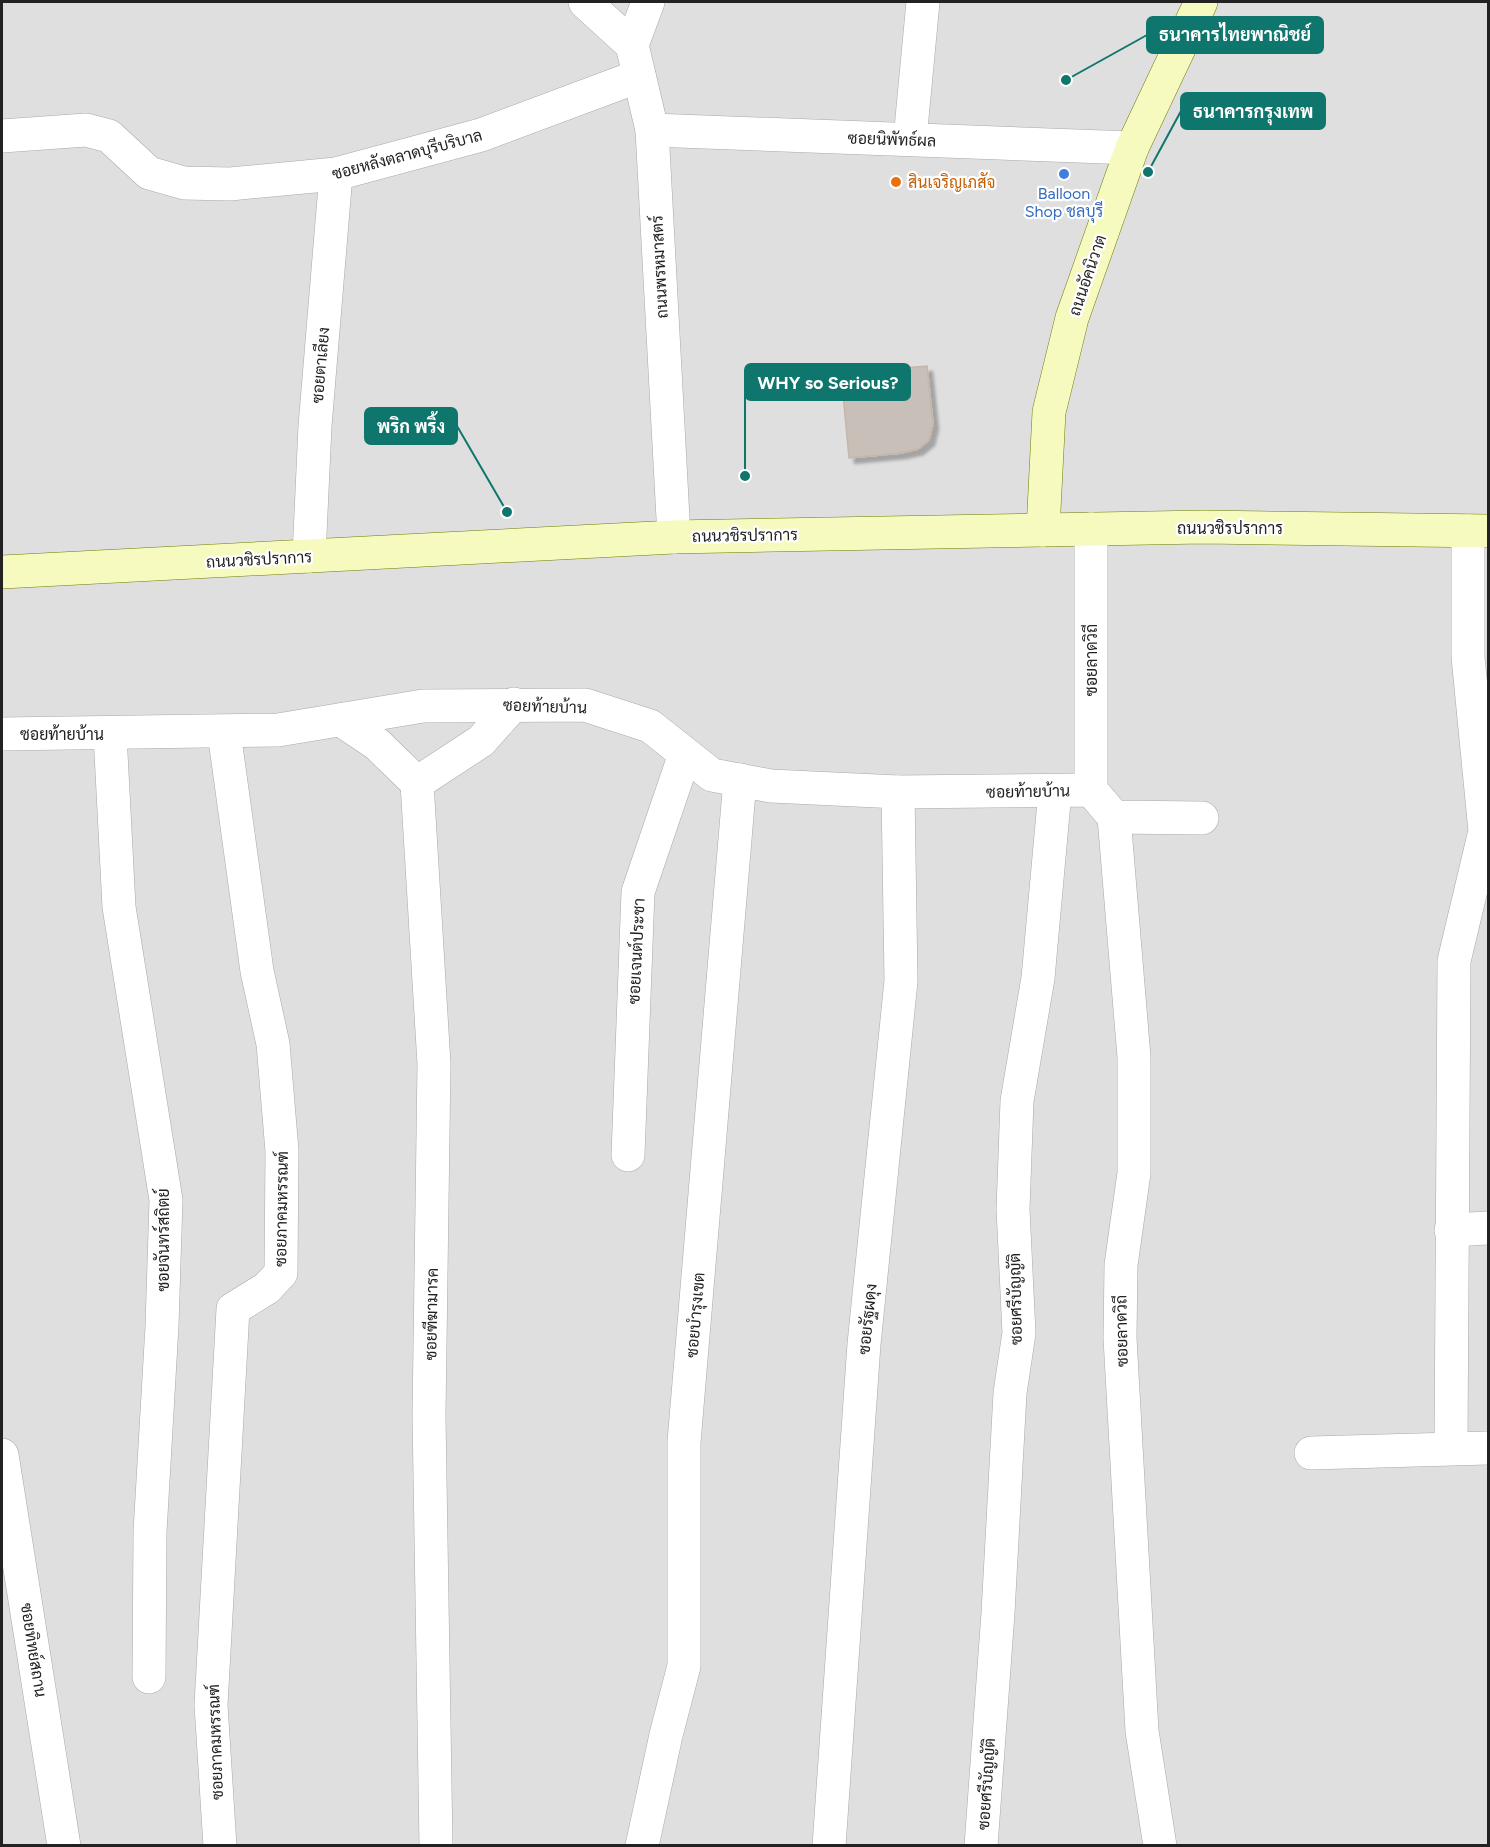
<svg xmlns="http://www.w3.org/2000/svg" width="1490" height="1847" viewBox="0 0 1490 1847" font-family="Figtree,Sarabun,sans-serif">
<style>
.residential{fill:#e0dfdf}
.building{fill:#c7bfb8;stroke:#c4b6ab;stroke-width:1.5;filter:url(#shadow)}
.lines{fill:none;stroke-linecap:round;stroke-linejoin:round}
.street-casing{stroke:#a9a9a9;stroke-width:34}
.secondary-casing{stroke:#707d05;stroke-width:34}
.street{stroke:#fff;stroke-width:33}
.secondary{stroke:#f7fabf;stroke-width:33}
.shop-dot{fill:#3f7fe0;stroke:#fff;stroke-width:2}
.food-dot{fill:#e8710a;stroke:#fff;stroke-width:2}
.labels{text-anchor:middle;stroke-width:4.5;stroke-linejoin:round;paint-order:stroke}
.street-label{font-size:16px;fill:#222;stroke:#fff}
.food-label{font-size:16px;fill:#c56008;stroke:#fff;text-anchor:start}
.shop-label{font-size:16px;fill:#366cbe;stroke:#fff}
.leader{fill:none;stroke:#0f766e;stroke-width:2}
.callout-dot{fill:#0f766e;stroke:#fff;stroke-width:2}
.callout{fill:#0f766e;stroke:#0f766e;stroke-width:2}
.callout-label{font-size:18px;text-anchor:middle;font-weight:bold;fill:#fff}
</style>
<defs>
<filter id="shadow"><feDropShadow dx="5.5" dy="5.5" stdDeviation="1.5" flood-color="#0004"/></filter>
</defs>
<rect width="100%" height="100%" fill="#f2efe9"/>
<rect class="residential" x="2" y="2" width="1486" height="1843"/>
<polygon class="building" points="927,366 933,424 929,440 918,449 901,453 849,458 841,373"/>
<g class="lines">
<defs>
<g id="street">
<polyline points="585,2 632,45"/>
<polyline points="648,2 632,45 652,130 674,537"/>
<polyline points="652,130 1132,148"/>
<polyline points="2,136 86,130 109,136 149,173 184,183 230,184 336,174 481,135 639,76"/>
<polyline points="910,139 923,2"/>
<polyline points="309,556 315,426 336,174"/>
<polyline points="341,720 377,744 417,783"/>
<polyline points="2,734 278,730 423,706 585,705 650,726 712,775 771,786 898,792 1091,790 1114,817 1202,818"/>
<polyline points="110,734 119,907 166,1200 162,1326 150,1532 149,1677"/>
<polyline points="1091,790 1091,529"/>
<polyline points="1114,817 1134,1057 1134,1173 1121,1265 1120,1338 1142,1731 1160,1846"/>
<polyline points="628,1155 638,892 685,754"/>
<polyline points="1451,1230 1488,1228"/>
<polyline points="1451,1448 1454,961 1485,831 1468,657 1468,531"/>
<polyline points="1311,1453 1488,1448"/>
<polyline points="2,1455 64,1846"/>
<polyline points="220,1846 211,1705 233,1309 267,1288 281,1273 282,1151 273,1044 257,971 224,732"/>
<polyline points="436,1846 429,1415 434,1064 417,783 481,741 514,704"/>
<polyline points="642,1846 666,1735 684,1666 684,1442 740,780"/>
<polyline points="829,1846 864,1344 901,981 898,792"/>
<polyline points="981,1846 998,1613 1010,1393 1019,1333 1013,1209 1017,1101 1038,978 1055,791"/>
</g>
<g id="secondary">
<polyline points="1043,530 1049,412 1072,318 1132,148 1201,2"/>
<polyline points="2,572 674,537 1203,527 1488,531"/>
</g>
</defs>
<use href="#street" class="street-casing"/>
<use href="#secondary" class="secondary-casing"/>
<use href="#street" class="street"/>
<use href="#secondary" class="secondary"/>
</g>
<circle class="shop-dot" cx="1064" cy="174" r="6"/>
<circle class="food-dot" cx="896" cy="182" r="6"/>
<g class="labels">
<g class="street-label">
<text transform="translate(892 139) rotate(2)" y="6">ซอยนิพัทธ์ผล</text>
<text transform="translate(407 154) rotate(-15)" y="6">ซอยหลังตลาดบุรีบริบาล</text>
<text transform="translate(659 267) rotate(-93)" y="6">ถนนพรหมาสตร์</text>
<text transform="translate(1087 275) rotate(-71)" y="6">ถนนอัคนิวาต</text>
<text transform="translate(320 365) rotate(-85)" y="6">ซอยตาเลียง</text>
<text x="1230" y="534">ถนนวชิรปราการ</text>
<text transform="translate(745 535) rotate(-1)" y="6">ถนนวชิรปราการ</text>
<text transform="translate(259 559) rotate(-3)" y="6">ถนนวชิรปราการ</text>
<text transform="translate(1091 660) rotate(-90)" y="6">ซอยลาดวิถี</text>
<text transform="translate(545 706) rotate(2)" y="6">ซอยท้ายบ้าน</text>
<text x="62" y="740">ซอยท้ายบ้าน</text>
<text transform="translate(1028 791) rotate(-1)" y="6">ซอยท้ายบ้าน</text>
<text transform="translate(636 951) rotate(-87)" y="6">ซอยเจนต์ประชา</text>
<text transform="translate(281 1209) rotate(-89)" y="6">ซอยภาคมหรรณฑ์</text>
<text transform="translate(163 1240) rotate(-90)" y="6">ซอยจันทร์สถิตย์</text>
<text transform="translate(1015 1299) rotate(-91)" y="6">ซอยศรีบัญญัติ</text>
<text transform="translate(431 1314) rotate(-89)" y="6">ซอยฑีฆามารค</text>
<text transform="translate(695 1315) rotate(-85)" y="6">ซอยบำรุงเขต</text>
<text transform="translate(867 1319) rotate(-84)" y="6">ซอยรัฐผดุง</text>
<text transform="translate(1121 1331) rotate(-91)" y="6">ซอยลาดวิถี</text>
<text transform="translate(34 1650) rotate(81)" y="6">ซอยทิทย์สถาน</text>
<text transform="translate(215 1742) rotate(-92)" y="6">ซอยภาคมหรรณฑ์</text>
<text transform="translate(986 1784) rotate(-86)" y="6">ซอยศรีบัญญัติ</text>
</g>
<g class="food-label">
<text x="908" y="188">สินเจริญเภสัจ</text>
</g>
<g class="shop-label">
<text x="1064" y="199">Balloon<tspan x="1064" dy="18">Shop ชลบุรี</tspan></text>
</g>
</g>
<path class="leader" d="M1066 80L1147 35M1148 172L1181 111M745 476L745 382M507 512L457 426"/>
<g class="callout-dot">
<circle cx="1066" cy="80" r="6"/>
<circle cx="1148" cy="172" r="6"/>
<circle cx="745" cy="476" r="6"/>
<circle cx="507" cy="512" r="6"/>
</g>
<g class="callout">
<rect x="1147" y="17" width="176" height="36" rx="6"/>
<rect x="1181" y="93" width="144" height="36" rx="6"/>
<rect x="745" y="364" width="165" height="36" rx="6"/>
<rect x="365" y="408" width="92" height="36" rx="6"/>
</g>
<g class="callout-label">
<text x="1235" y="41">ธนาคารไทยพาณิชย์</text>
<text x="1253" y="118">ธนาคารกรุงเทพ</text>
<text x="828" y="389">WHY so Serious?</text>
<text x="411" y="433">พริก พริ้ง</text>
</g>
<rect width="1490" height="1847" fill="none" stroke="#222222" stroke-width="6"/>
</svg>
